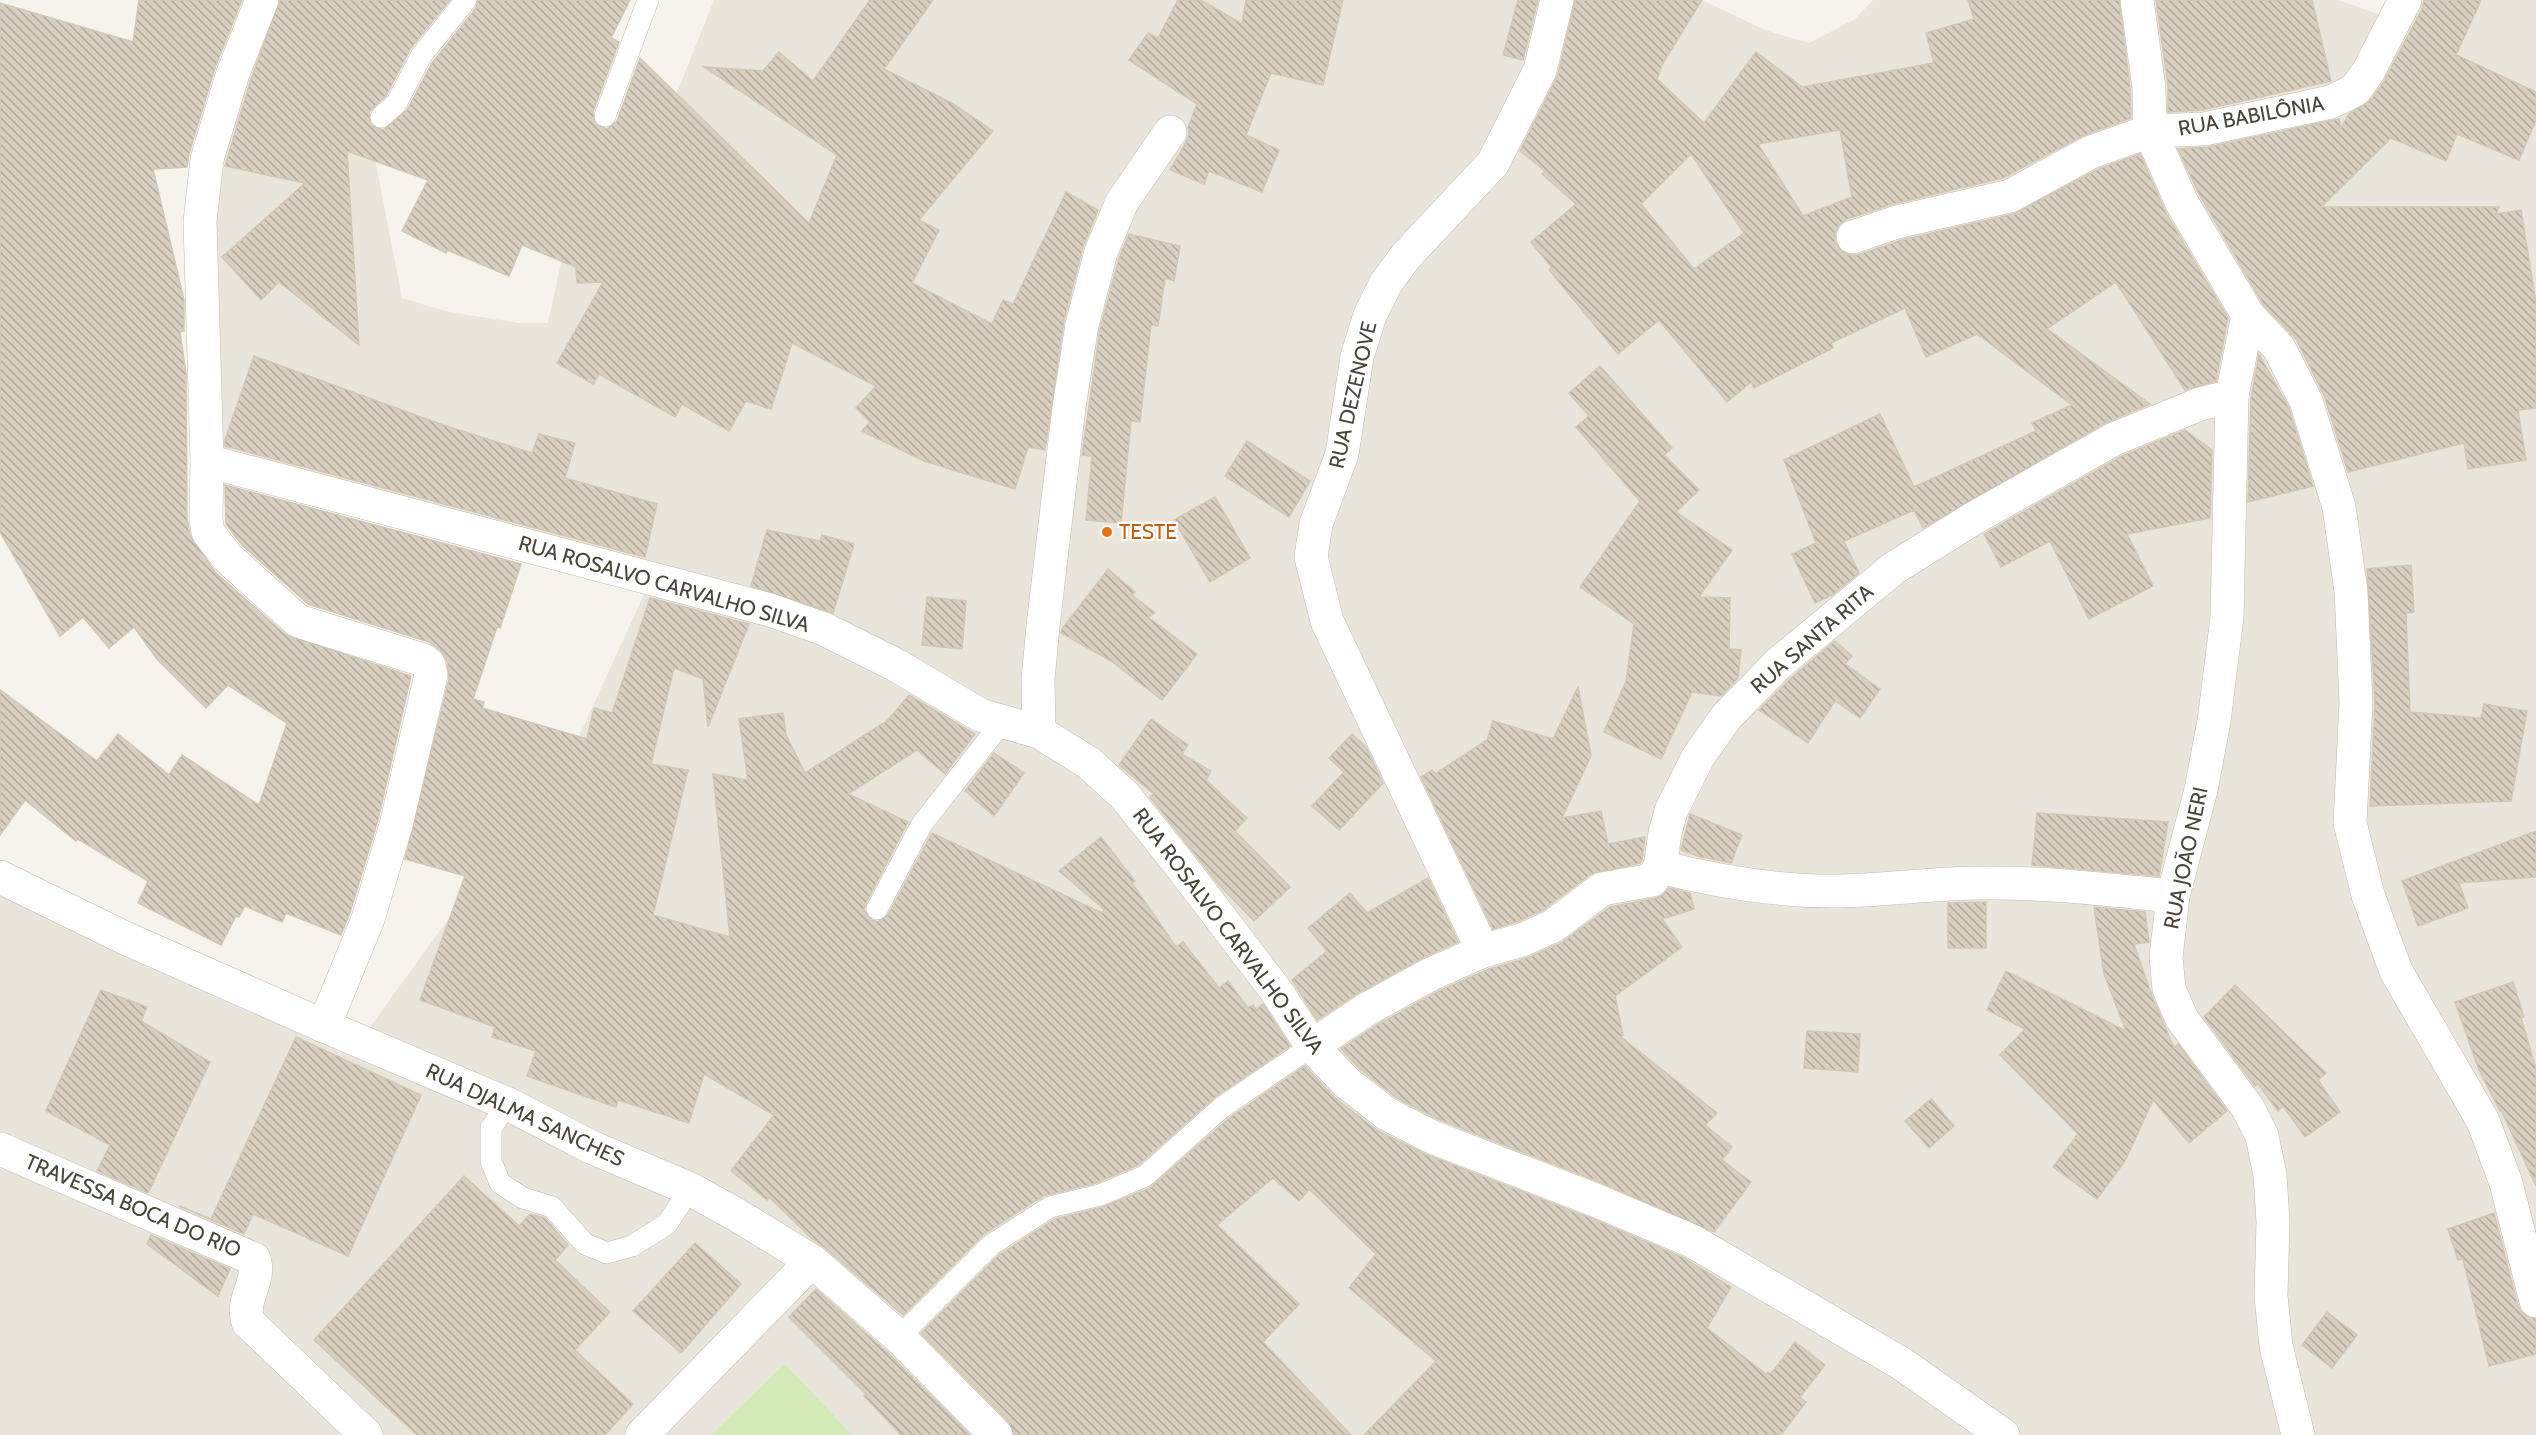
<svg xmlns="http://www.w3.org/2000/svg" width="2536" height="1435" viewBox="0 0 2536 1435" font-family="Cabin,sans-serif">
<style>
.residential{fill:#eae5da}
.pitch{fill:#d2eab5}
.building{fill:url(#building-back-hatch);stroke:#d3c7b4;stroke-width:1.5;fill-rule:evenodd}
.lines{fill:none;stroke-linecap:round;stroke-linejoin:round}
.service-casing{stroke:#c2bbae;stroke-width:22}
.minor-casing{stroke:#c2bbae;stroke-width:34}
.service{stroke:#fff;stroke-width:21}
.minor{stroke:#fff;stroke-width:33}
.food-dot{fill:#e8710a;stroke:#fff;stroke-width:2}
.labels{text-anchor:middle;stroke-width:4.5;stroke-linejoin:round;paint-order:stroke}
.street-label{font-size:21px;fill:#4b4439;stroke:#fff}
.food-label{font-size:21px;fill:#c56008;stroke:#fff;text-anchor:start}
</style>
<defs>
<pattern id="building-back-hatch" width="6" height="6" patternUnits="userSpaceOnUse" patternTransform="scale(1.5)"><rect width="6" height="6" fill="#d8cfc1"/><path d="M-1 5l2 2M0 0l6 6M5-1l2 2" fill="none" stroke="#b1aa9e"/></pattern>
</defs>
<rect width="100%" height="100%" fill="#f6f3ec"/>
<polygon class="residential" points="268,0 359,0 363,97 402,298 449,312 519,323 548,323 574,203 610,122 654,150 714,0 1702,0 1765,30 1809,43 1855,19 1873,0 2338,0 2386,17 2395,0 2536,0 2536,1435 0,1435 0,884 357,1045 576,743 646,590 224,472 210,280 226,142"/>
<polygon class="pitch" points="785,1364 852,1435 711,1435"/>
<g class="building">
<polygon points="139,0 242,0 215,68 189,154 187,167 153,169 184,300 184,331 180,332 186,374 187,519 190,535 215,572 286,635 411,676 378,820 350,913 341,935 286,913 282,922 245,906 239,917 236,916 221,945 138,903 148,881 78,839 76,841 25,800 0,835 0,690 97,761 118,734 169,775 182,755 259,805 287,723 228,685 206,708 157,659 134,627 109,648 83,617 60,636 0,532 0,3 133,42"/>
<polygon points="280,0 450,0 411,48 386,96 369,112 371,125 383,130 407,110 432,63 476,8 478,0 630,0 611,38 619,42 593,112 595,124 607,129 617,121 640,58 809,223 837,155 704,67 763,71 779,52 813,81 870,0 933,0 884,69 950,102 993,131 919,220 939,230 912,283 992,324 1003,300 1013,304 1066,192 1098,210 1083,247 1064,320 1045,450 1028,447 1015,489 924,461 862,431 870,422 856,408 876,386 792,343 771,409 746,401 729,431 682,404 675,417 599,374 593,384 557,363 603,282 577,283 576,267 522,245 509,276 447,250 446,253 402,231 428,180 347,151 359,345 279,282 261,300 222,257 305,183 225,166 251,79"/>
<polygon points="1178,0 1201,0 1242,24 1246,0 1343,0 1323,85 1271,73 1246,135 1279,150 1262,192 1209,171 1204,184 1170,170 1186,142 1189,134 1188,127 1197,104 1129,60 1148,33 1158,38"/>
<polygon points="1518,0 1538,0 1523,60 1503,55"/>
<path d="M1575 0H1702L1663 63 1657 79 1704 123 1756 52 1802 87 1934 63 1926 33 1974 19 1968 0H2119L2130 89 2131 118 2082 136 2003 178 1893 204 1847 219 1839 225 1835 233V242L1841 251 1849 255H1858L1902 240 2014 214 2099 169 2140 154 2166 213 2228 318 2216 381 2185 390 2116 282 2047 329 2150 404 2105 423 1923 528 1914 510 1844 541 1859 573 1832 595 1815 603 1792 554 1816 543 1784 460 1880 414 1914 487 2036 431 2032 423 2072 405 1977 334 1926 357 1905 308 1831 343 1833 348 1754 388 1751 382 1727 402 1659 320 1618 354 1549 270 1552 268 1531 242 1576 204 1542 174 1545 171 1520 151 1558 75ZM1840 130 1852 197 1803 216 1758 144ZM1691 154 1744 233 1694 269 1641 204Z"/>
<polygon points="2156,0 2312,0 2331,81 2202,110 2168,112 2168,86"/>
<polygon points="2424,0 2481,0 2456,55 2536,92 2536,120 2519,160 2457,134 2446,161 2391,138 2321,207 2499,207 2496,214 2521,210 2536,303 2536,408 2518,410 2526,460 2468,469 2464,443 2348,472 2324,395 2296,339 2263,304 2199,194 2178,149 2208,147 2339,119 2341,128 2349,114 2370,101 2383,83 2422,9"/>
<polygon points="1129,234 1180,246 1174,281 1165,278 1158,326 1151,325 1140,422 1131,421 1121,523 1086,520 1092,456 1082,455 1100,329 1119,258"/>
<polygon points="2259,354 2289,408 2313,486 2248,502 2251,398"/>
<polygon points="254,356 443,425 532,453 539,434 575,443 565,478 657,504 645,557 225,446 225,440"/>
<polygon points="1600,366 1672,448 1664,455 1699,490 1676,512 1732,550 1699,597 1730,598 1729,649 1741,650 1738,678 1721,696 1692,692 1661,759 1604,732 1626,681 1634,624 1580,587 1640,501 1576,427 1589,416 1569,393"/>
<polygon points="2185,430 2212,450 2210,518 2127,534 2153,586 2089,619 2050,541 2001,567 1984,534 2122,456"/>
<polygon points="1247,441 1310,481 1289,517 1225,476"/>
<polygon points="225,485 521,564 500,628 497,627 473,699 484,702 482,708 587,739 594,708 612,713 650,598 749,624 708,727 703,679 674,668 651,764 688,770 653,915 730,937 713,774 748,780 739,719 783,713 786,735 805,773 887,721 909,695 975,734 945,774 917,750 848,794 908,822 866,903 864,910 871,920 878,922 888,915 932,833 1102,913 1104,909 1059,871 1101,837 1135,881 1132,883 1176,947 1183,942 1219,988 1228,981 1248,1008 1253,1005 1256,1010 1263,1004 1290,1046 1214,1098 1138,1165 1096,1183 1043,1196 984,1234 903,1315 824,1247 811,1238 769,1197 767,1200 731,1171 774,1115 704,1074 689,1123 618,1100 616,1107 527,1076 536,1051 492,1037 495,1027 420,1000 465,876 405,859 449,679 447,661 441,651 429,642 308,604 242,545 226,524"/>
<polygon points="1215,497 1250,558 1210,582 1174,520"/>
<polygon points="767,530 820,541 822,535 854,544 833,613 751,586"/>
<polygon points="2411,565 2414,612 2406,613 2410,712 2481,718 2484,704 2527,711 2511,801 2370,806 2375,701 2367,569"/>
<polygon points="1108,569 1135,592 1132,595 1155,613 1148,617 1197,654 1162,700 1111,661 1061,633 1062,629"/>
<polygon points="927,597 966,601 962,649 922,645"/>
<polygon points="1835,641 1852,656 1845,664 1880,689 1860,718 1835,701 1808,743 1759,710 1792,677"/>
<polygon points="1578,687 1591,756 1562,818 1601,811 1608,844 1645,837 1642,860 1640,863 1591,874 1543,910 1516,922 1493,929 1421,777 1432,770 1435,774 1487,740 1493,721 1553,739"/>
<polygon points="1151,719 1188,745 1182,754 1211,771 1206,780 1247,818 1235,831 1290,887 1254,921 1219,885 1150,797 1154,794 1119,765"/>
<polygon points="1352,734 1366,747 1383,783 1339,830 1312,806 1344,772 1329,758"/>
<polygon points="994,753 1024,773 994,816 965,791"/>
<polygon points="2037,813 2168,822 2159,876 2032,865"/>
<polygon points="1690,814 1742,835 1731,863 1701,857 1681,850"/>
<polygon points="2536,831 2536,877 2459,883 2468,908 2418,926 2402,881"/>
<polygon points="1428,878 1458,942 1422,958 1358,993 1317,1020 1292,980 1327,951 1308,928 1350,893 1367,913"/>
<polygon points="1669,888 1690,893 1694,909 1662,919 1682,947 1615,996 1623,1035 1621,1037 1717,1113 1705,1125 1732,1147 1722,1160 1751,1182 1714,1232 1602,1183 1440,1120 1397,1098 1359,1068 1341,1049 1377,1025 1439,991 1489,969 1527,958 1561,943 1610,907 1656,898 1663,895"/>
<polygon points="1986,902 1986,948 1948,948 1948,903"/>
<polygon points="2094,907 2145,912 2149,942 2134,944 2152,996 2174,1048 2178,1044 2227,1111 2189,1143 2153,1100 2125,1161 2097,1199 2053,1167 2078,1134 2000,1055 2025,1029 1987,1010 2006,971 2126,1031 2104,974"/>
<polygon points="2513,982 2524,1017 2521,1018 2536,1069 2536,1186 2501,1110 2500,1111 2479,1070 2455,1002"/>
<polygon points="2235,985 2326,1073 2318,1080 2340,1112 2305,1137 2283,1106 2278,1111 2258,1084 2255,1086 2204,1017"/>
<polygon points="101,990 147,1007 141,1021 210,1062 148,1193 97,1171 110,1145 46,1111"/>
<polygon points="1807,1031 1860,1034 1858,1072 1804,1068"/>
<polygon points="296,1037 421,1095 348,1256 253,1214 244,1234 179,1206 211,1219"/>
<polygon points="1305,1066 1334,1097 1378,1131 1425,1154 1588,1217 1684,1258 1731,1287 1707,1328 1766,1374 1768,1372 1771,1374 1795,1342 1825,1365 1800,1397 1806,1402 1781,1435 1364,1435 1436,1361 1349,1288 1376,1254 1309,1189 1299,1201 1273,1178 1217,1225 1299,1304 1263,1342 1351,1435 1014,1435 1009,1422 921,1333 999,1255 1055,1219 1103,1207 1150,1188 1229,1118"/>
<polygon points="1931,1099 1954,1126 1929,1148 1905,1121"/>
<polygon points="464,1176 519,1226 530,1214 545,1218 568,1245 555,1260 610,1312 575,1350 633,1404 605,1435 417,1435 314,1340"/>
<polygon points="2494,1213 2518,1306 2523,1314 2536,1319 2536,1354 2489,1366 2463,1259 2458,1260 2448,1229"/>
<polygon points="151,1235 230,1269 218,1296 147,1244"/>
<polygon points="695,1243 741,1284 681,1353 633,1311"/>
<polygon points="816,1289 886,1351 970,1435 901,1435 864,1396 866,1394 789,1317"/>
<polygon points="2327,1312 2357,1335 2332,1368 2302,1345"/>
</g>
<g class="lines">
<defs>
<g id="service">
<polyline points="605,116 648,0"/>
<polyline points="381,117 396,104 421,56 466,0"/>
<polyline points="877,909 922,824 1003,721"/>
<polyline points="508,1104 491,1128 491,1161 500,1183 523,1198 552,1207 585,1244 607,1253 632,1246 667,1224 690,1189"/>
<polyline points="899,1337 991,1245 1050,1207 1100,1195 1145,1176 1221,1108 1312,1046"/>
</g>
<g id="minor">
<polyline points="262,0 233,73 207,159 200,221 207,461 206,519 208,532 228,558 298,621 423,660 429,665 431,675 396,825 368,919 324,1026"/>
<polyline points="2137,0 2149,88 2150,131 2182,203 2248,315 2279,348 2306,401 2339,507 2351,591 2356,702 2350,823 2368,895 2396,971 2483,1121 2506,1183 2536,1301"/>
<polyline points="1853,237 1897,222 2010,196 2091,152 2150,131 2204,129 2331,102 2355,90 2368,72 2405,0"/>
<polyline points="2232,396 2227,617 2214,721 2201,790 2173,896 2166,957 2169,989 2182,1019 2248,1108 2262,1136 2270,1175 2273,1221 2271,1296 2276,1346 2298,1435"/>
<polyline points="207,461 770,610 824,629 896,665 980,715 1039,732 1089,763 1125,796 1180,865 1277,992 1312,1046 1346,1082 1387,1114 1432,1137 1595,1200 1692,1241 1902,1364 2003,1435"/>
<polyline points="1039,732 1038,680 1043,626 1069,407 1082,325 1101,252 1122,202 1170,132"/>
<path d="M1660 867C1719 882 1779 892 1841 891 1888 890 1935 883 1982 883 2046 882 2110 890 2173 896"/>
<polyline points="0,877 125,938 324,1026 508,1104 591,1147 690,1189 737,1215 812,1261 899,1337 996,1435"/>
<polyline points="1483,951 1327,621 1311,557 1316,524 1342,454 1357,357 1370,315 1386,283 1406,256 1493,163 1540,70 1557,0"/>
<polyline points="1312,1046 1367,1009 1431,974 1483,951 1522,940 1553,926 1602,889 1652,880 1660,867 1665,833 1671,811 1698,757 1727,716 1779,663 1894,568 1974,518 2114,439 2200,404 2232,396 2248,315"/>
<path d="M0 1149 254 1259C262 1279 240 1300 248 1322L366 1435"/>
<polyline points="642,1435 812,1261"/>
</g>
</defs>
<use href="#service" class="service-casing"/>
<use href="#minor" class="minor-casing"/>
<use href="#service" class="service"/>
<use href="#minor" class="minor"/>
</g>
<circle class="food-dot" cx="1107" cy="532" r="6"/>
<g class="labels">
<g class="street-label">
<text transform="translate(2251 116) rotate(-10)" y="7">RUA BABILÔNIA</text>
<text transform="translate(1353 395) rotate(-77)" y="7">RUA DEZENOVE</text>
<text transform="translate(664 584) rotate(16)" y="7">RUA ROSALVO CARVALHO SILVA</text>
<text transform="translate(1812 639) rotate(-41)" y="7">RUA SANTA RITA</text>
<text transform="translate(2186 858) rotate(-78)" y="7">RUA JOÃO NERI</text>
<text transform="translate(1228 931) rotate(53)" y="7">RUA ROSALVO CARVALHO SILVA</text>
<text transform="translate(525 1115) rotate(25)" y="7">RUA DJALMA SANCHES</text>
<text transform="translate(133 1206) rotate(23)" y="7">TRAVESSA BOCA DO RIO</text>
</g>
<g class="food-label">
<text x="1119" y="539">TESTE</text>
</g>
</g>
</svg>
